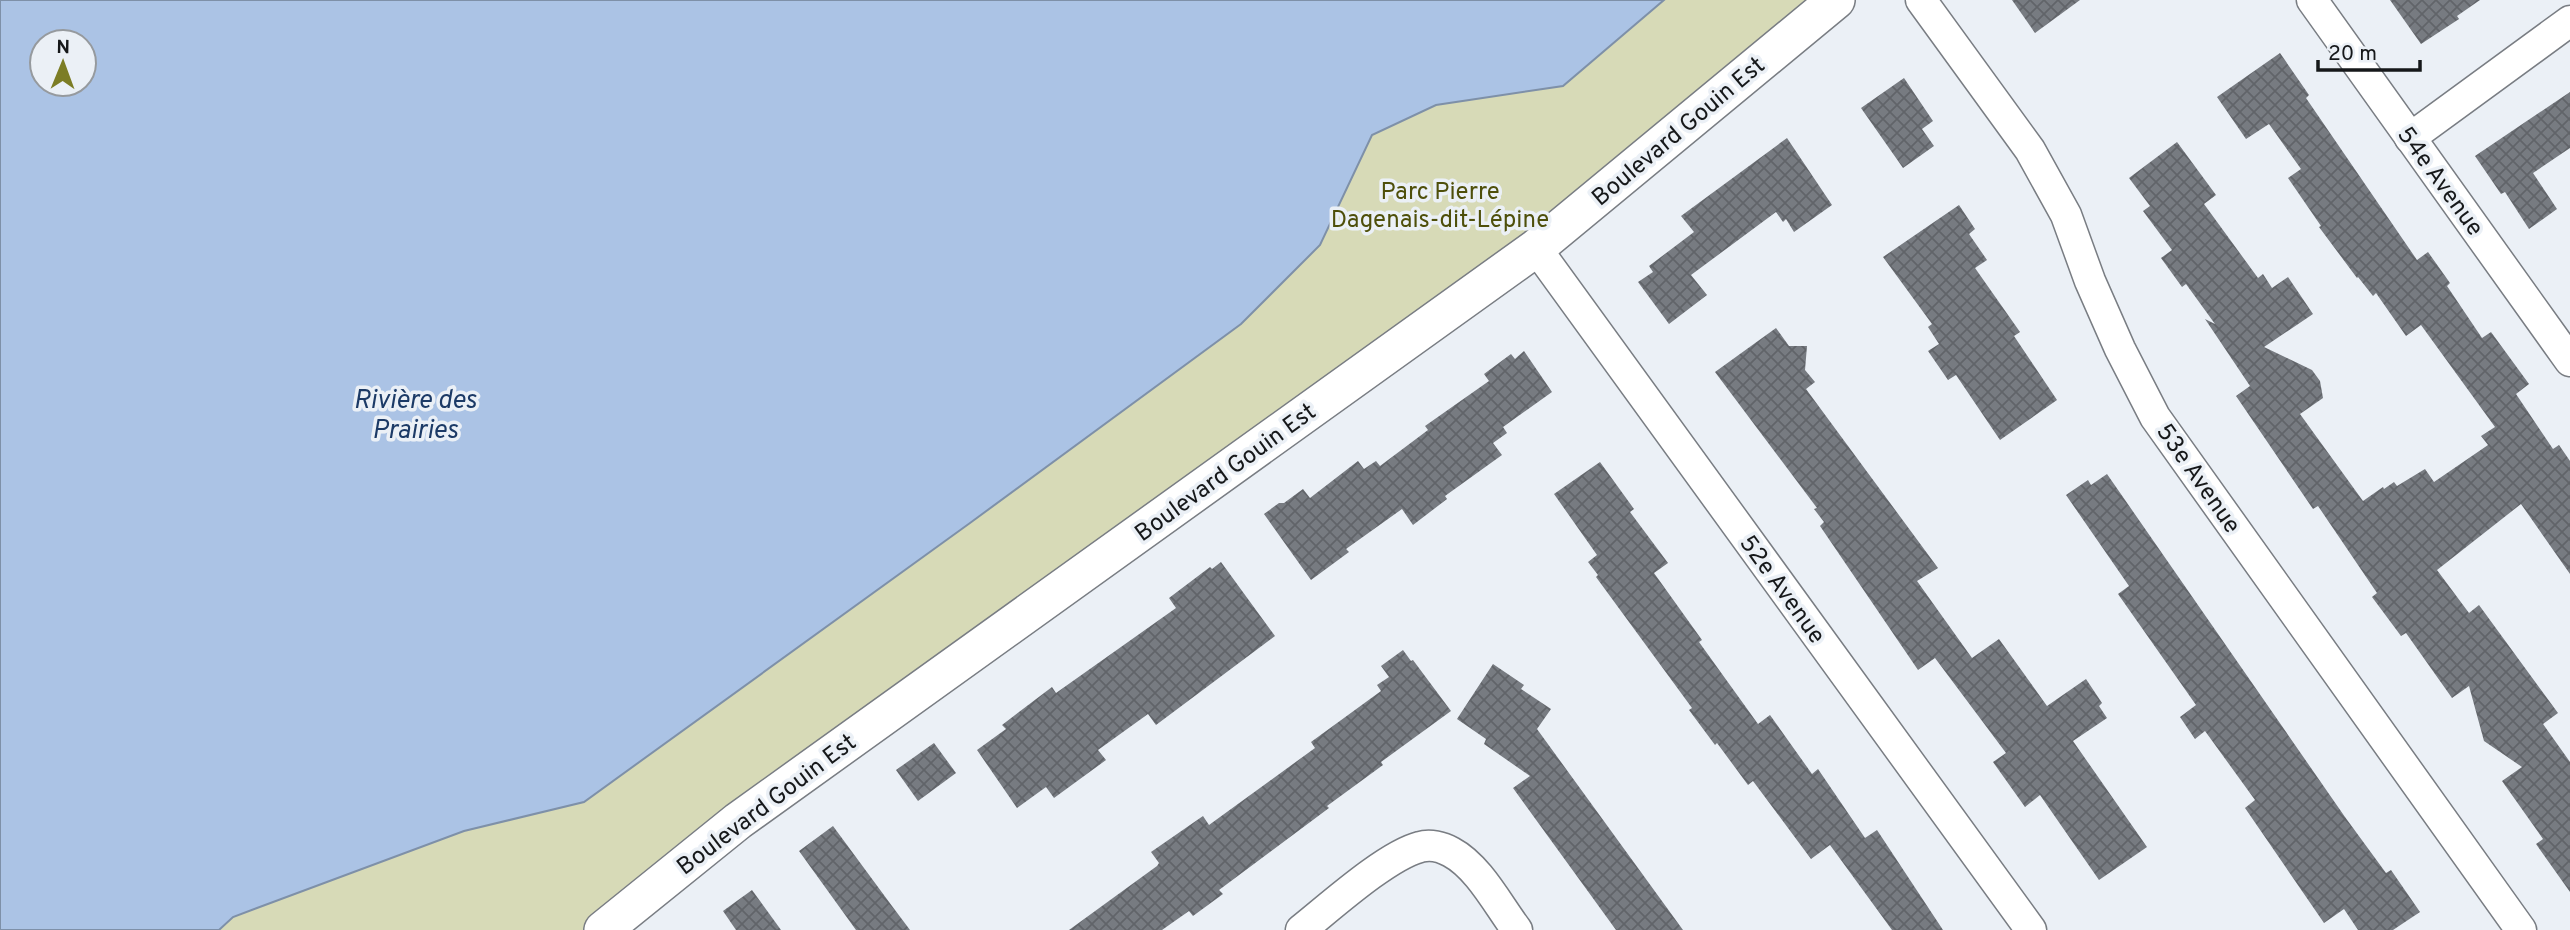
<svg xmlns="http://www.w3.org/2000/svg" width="2570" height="930" viewBox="0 0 2570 930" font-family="Overpass,sans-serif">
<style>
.park{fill:#d7dab7}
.water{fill:#abc3e5;stroke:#7e90a8;stroke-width:2;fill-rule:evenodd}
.building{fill:url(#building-cross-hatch)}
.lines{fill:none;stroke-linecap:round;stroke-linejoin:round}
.minor-casing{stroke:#797d83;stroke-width:33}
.tertiary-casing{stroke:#797d83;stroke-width:40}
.minor{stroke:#fff;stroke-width:30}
.tertiary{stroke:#fff;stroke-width:37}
.labels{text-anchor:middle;stroke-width:7;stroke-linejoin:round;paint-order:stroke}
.street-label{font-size:24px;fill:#16181a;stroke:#ebf0f6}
.park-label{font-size:24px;fill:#4e4f0a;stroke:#ebf0f6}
.water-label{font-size:26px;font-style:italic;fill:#1c3a66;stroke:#ebf0f6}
</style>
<defs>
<pattern id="building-cross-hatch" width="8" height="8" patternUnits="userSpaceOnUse" patternTransform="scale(1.75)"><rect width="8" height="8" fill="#777b81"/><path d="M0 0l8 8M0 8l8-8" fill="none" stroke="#616469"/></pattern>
</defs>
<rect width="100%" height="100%" fill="#ebf0f6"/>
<polygon class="park" points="1664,0 1836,0 610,930 219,930 233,917 464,831 584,802 970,523 1241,324 1320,245 1372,135 1436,105 1563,86"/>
<path class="water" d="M0 0H1664L1563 86 1436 105 1372 135 1320 245 1241 324 970 523 584 802 464 831 233 917 219 930H0ZM42 42H84V84H42Z"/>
<g class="building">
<polygon points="2012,0 2080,0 2035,33"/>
<polygon points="2390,0 2480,0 2457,16 2459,19 2421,44"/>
<polygon points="2280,53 2309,95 2306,98 2417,260 2428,252 2450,283 2447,286 2482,338 2491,332 2529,384 2516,394 2553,449 2559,445 2570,461 2570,574 2521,504 2437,570 2469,613 2479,605 2558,713 2543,724 2570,762 2570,892 2536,844 2543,839 2502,781 2522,767 2484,741 2469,686 2452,698 2406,633 2401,636 2372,597 2377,593 2318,506 2313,509 2236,396 2250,386 2205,319 2215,324 2186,284 2182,287 2161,258 2172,250 2143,211 2150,206 2129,178 2177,142 2216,195 2204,204 2258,278 2263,274 2272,288 2288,277 2313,314 2264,347 2312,370 2320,381 2323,398 2300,414 2363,501 2383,487 2384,489 2394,482 2397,486 2425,469 2434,482 2488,445 2481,436 2495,427 2421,325 2406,336 2376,293 2373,296 2358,277 2357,278 2319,227 2321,226 2288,178 2301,169 2269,124 2246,139 2217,97"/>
<polygon points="1904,78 1933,121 1922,129 1934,146 1903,168 1861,108"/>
<polygon points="2570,92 2570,148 2533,173 2557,209 2529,229 2505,192 2501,194 2475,156"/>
<polygon points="1787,138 1832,205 1794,232 1786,219 1783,222 1776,212 1691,275 1707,295 1669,324 1638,282 1653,272 1649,266 1694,232 1681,216"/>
<polygon points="1959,205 1975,229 1969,234 1987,260 1975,268 2020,332 2014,336 2057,400 2000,440 1956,375 1948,380 1928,351 1939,344 1928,327 1932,324 1883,257"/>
<polygon points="1776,328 1789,346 1807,346 1805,370 1815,382 1806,389 1938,568 1917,581 1972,658 1999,639 2047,706 2086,679 2102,703 2099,706 2107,718 2073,741 2147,847 2099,880 2040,795 2025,807 1993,762 2006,753 1935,658 1918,670 1820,526 1824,522 1814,509 1817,508 1715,372"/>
<polygon points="1524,351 1552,392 1503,427 1507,433 1493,443 1502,455 1445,496 1447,499 1413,525 1402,509 1346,549 1349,552 1311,580 1264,514 1279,503 1284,503 1303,489 1310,498 1358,461 1364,469 1376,461 1380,466 1428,430 1425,426 1489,381 1484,374 1511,354 1515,359"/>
<polygon points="1600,462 1634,509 1630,512 1668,563 1654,573 1702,640 1699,642 1758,724 1770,715 1812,774 1818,769 1865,838 1877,830 1943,930 1892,930 1830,845 1811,859 1753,781 1748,785 1717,743 1715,745 1689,710 1692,708 1596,577 1598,575 1588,562 1597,555 1554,494"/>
<polygon points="2107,474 2345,817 2386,873 2391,870 2420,912 2393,930 2358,930 2344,909 2324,923 2245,808 2255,800 2205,731 2195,739 2180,717 2196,705 2118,594 2129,586 2066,495 2088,480 2091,485"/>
<polygon points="1221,562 1275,636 1156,725 1148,714 1098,750 1106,760 1054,798 1046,787 1017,808 977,750 1006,729 1002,725 1052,687 1056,693 1176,608 1169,598 1210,567 1212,569"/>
<polygon points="1403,650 1411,661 1413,660 1451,711 1381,762 1383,765 1327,806 1329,808 1219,890 1223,894 1193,916 1189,911 1162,930 1069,930 1157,866 1159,863 1151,852 1203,816 1209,825 1315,748 1311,742 1381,691 1377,685 1389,677 1381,666"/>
<polygon points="1493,664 1524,685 1521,689 1551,709 1537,729 1683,930 1616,930 1513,788 1530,776 1484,744 1486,739 1457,719"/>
<polygon points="934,743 956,773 918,801 896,770"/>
<polygon points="833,826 892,906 910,930 856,930 799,851"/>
<polygon points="752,890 781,930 736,930 723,911"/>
</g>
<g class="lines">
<defs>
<g id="minor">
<polyline points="1921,0 2030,150 2066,215 2090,281 2120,349 2155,417 2521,930"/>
<polyline points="2312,0 2570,361"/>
<polyline points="2410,138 2570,21"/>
<polyline points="1536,248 2031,930"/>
<path d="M1301 930C1330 907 1386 856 1420 847 1430 844 1442 847 1451 852 1479 867 1498 905 1517 930"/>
</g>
<polyline id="tertiary" points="603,930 738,821 1536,248 1836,0"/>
</defs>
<use href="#minor" class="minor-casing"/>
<use href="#tertiary" class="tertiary-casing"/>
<use href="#minor" class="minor"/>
<use href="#tertiary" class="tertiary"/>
</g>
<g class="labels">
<g class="street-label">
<text transform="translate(1678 131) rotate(-40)" y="8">Boulevard Gouin Est</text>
<text transform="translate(2441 181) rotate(54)" y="8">54e Avenue</text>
<text transform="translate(1225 472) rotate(-36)" y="8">Boulevard Gouin Est</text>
<text transform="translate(2199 478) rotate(55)" y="8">53e Avenue</text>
<text transform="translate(1783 589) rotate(54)" y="8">52e Avenue</text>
<text transform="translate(766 804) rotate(-37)" y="8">Boulevard Gouin Est</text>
</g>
<g class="park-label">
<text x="1440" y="199">Parc Pierre<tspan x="1440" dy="28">Dagenais-dit-Lépine</tspan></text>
</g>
<g class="water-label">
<text x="415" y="408">Rivière des<tspan x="415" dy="30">Prairies</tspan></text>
</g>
</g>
<g transform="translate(63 63) rotate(1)"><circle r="33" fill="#ebf0f6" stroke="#969a9e" stroke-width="2"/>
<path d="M0-5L12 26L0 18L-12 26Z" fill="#7c7d25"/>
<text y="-10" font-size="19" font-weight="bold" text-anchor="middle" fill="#16181a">N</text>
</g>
<path d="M2318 60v10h102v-10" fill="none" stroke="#16181a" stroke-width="3.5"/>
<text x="2328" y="60" font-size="21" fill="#16181a" stroke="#ebf0f6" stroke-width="5" paint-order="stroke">20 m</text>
</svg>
